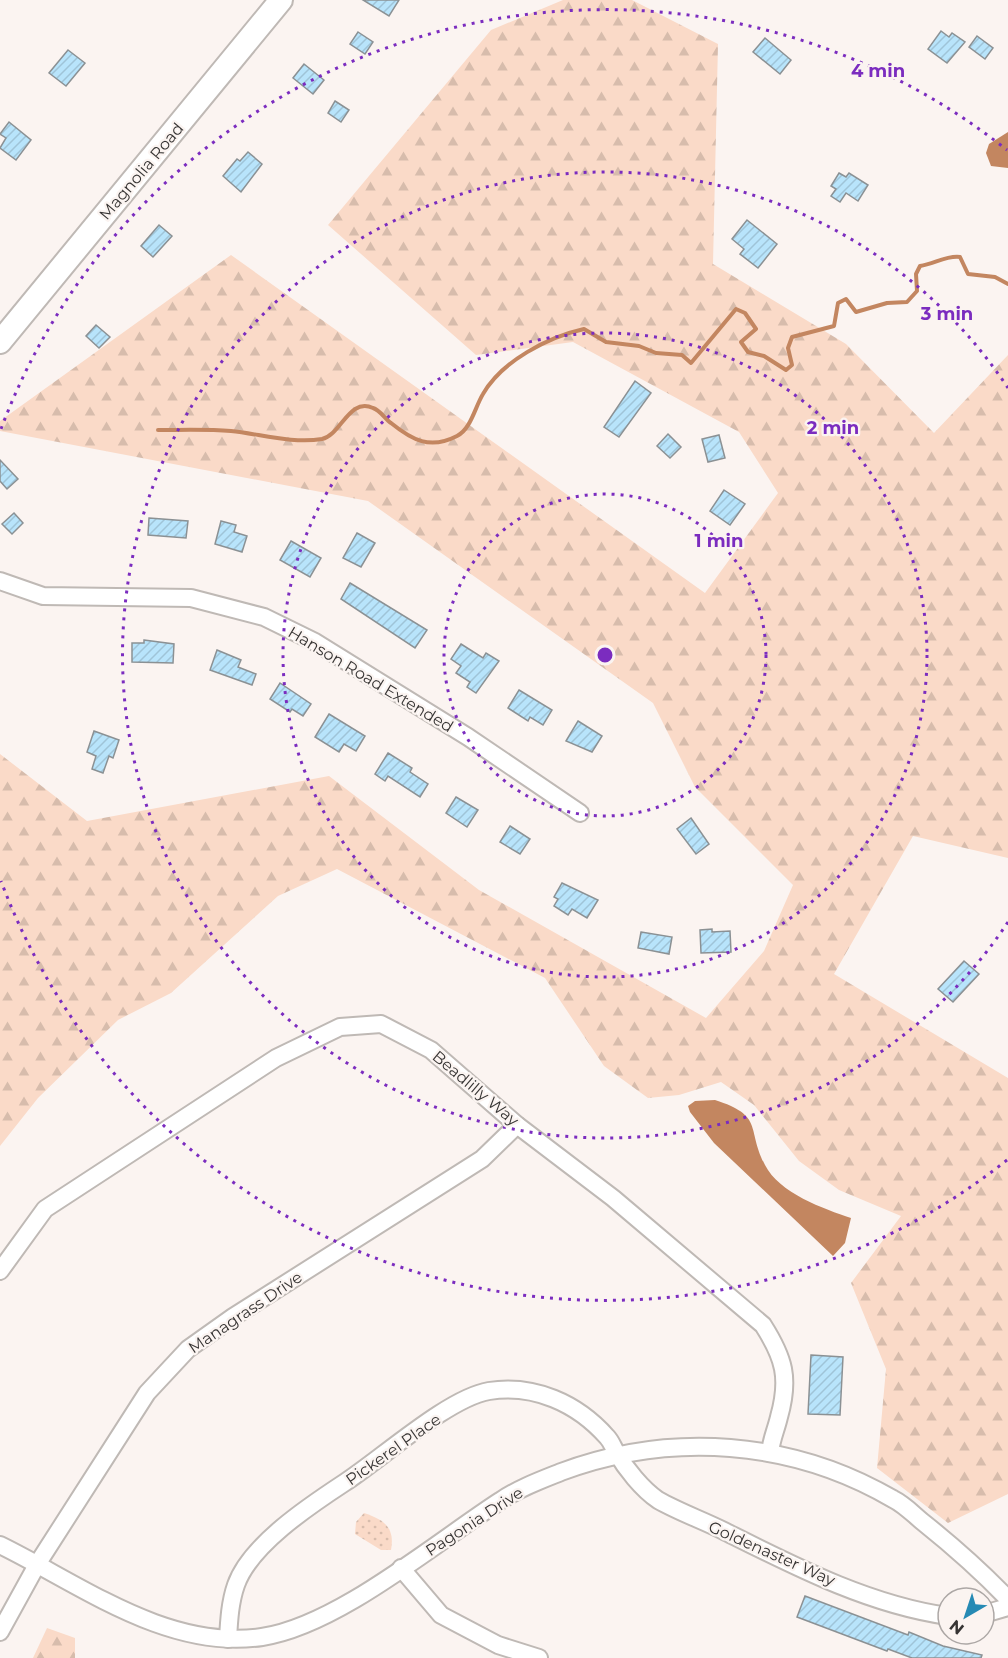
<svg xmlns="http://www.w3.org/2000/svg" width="1008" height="1658" viewBox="0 0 1008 1658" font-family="Montserrat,sans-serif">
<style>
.forest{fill:url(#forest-firs)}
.park{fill:url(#park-dots)}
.water{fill:#c38660}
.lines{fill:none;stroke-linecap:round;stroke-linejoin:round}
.stream{stroke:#c38660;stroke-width:4}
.building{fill:url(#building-hatch);stroke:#8b9194;stroke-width:1.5}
.minor-casing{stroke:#bfb9b5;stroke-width:20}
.secondary-casing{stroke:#bfb9b5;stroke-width:26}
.minor{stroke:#fff;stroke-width:16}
.secondary{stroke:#fff;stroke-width:22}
.ring{fill:none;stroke:#7b2cbf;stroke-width:3;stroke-dasharray:3 6}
.labels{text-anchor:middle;stroke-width:4.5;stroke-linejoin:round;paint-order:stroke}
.street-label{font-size:16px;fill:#363433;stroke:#fbf4f1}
.centre{fill:#7b2cbf;stroke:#fbf4f1;stroke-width:3}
.ring-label{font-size:18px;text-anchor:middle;font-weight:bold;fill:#7b2cbf;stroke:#fbf4f1;stroke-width:4.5;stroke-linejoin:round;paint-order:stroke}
</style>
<defs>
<pattern id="forest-firs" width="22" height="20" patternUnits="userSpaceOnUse" patternTransform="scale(1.5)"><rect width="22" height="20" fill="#fadac8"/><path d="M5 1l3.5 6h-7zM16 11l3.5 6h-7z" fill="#d7bcac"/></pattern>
<pattern id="park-dots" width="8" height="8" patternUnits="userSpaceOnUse" patternTransform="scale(1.5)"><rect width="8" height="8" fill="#fadac8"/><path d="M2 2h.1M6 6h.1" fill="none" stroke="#d7bcac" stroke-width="1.8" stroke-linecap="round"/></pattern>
<pattern id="building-hatch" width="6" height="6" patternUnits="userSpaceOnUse" patternTransform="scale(1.5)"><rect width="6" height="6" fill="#b8e4fb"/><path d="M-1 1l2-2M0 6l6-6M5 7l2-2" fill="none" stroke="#9fc4d8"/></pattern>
</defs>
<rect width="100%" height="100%" fill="#fbf4f1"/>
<g class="forest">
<polygon points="563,0 632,0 718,44 713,264 846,344 934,433 1008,355 1008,858 913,836 834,974 1008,1078 1008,1494 948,1523 877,1468 886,1369 851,1283 901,1216 839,1190 799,1161 754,1105 721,1082 679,1095 648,1098 604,1066 545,978 337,869 278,896 171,993 118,1020 38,1098 0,1146 0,754 87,821 329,776 479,890 706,1018 764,951 793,885 695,787 653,703 368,501 0,431 0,421 231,255 705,593 778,493 739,432 573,342 476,355 328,225 491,30"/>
<polygon points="47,1628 75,1638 75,1658 33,1658"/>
</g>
<path class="park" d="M364 1513C385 1520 395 1528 391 1550H381L355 1534 356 1522Z"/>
<g class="water">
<polygon points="1008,132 1008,168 991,166 986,153 989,144"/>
<path d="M715 1100C765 1116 746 1129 765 1165 779 1193 824 1209 851 1218L845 1243 833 1256 714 1143 690 1112 688 1106 695 1101Z"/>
</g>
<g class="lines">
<path class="stream" d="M158 430C182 430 207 429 231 431 260 434 293 444 322 439 341 435 349 397 373 408 380 410 385 419 391 423 412 440 430 450 457 436 471 429 475 407 483 394 502 361 548 337 584 329L606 342 639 346 656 353 682 355 691 363 736 309 745 313 756 329 741 342 748 352 764 356 786 370 792 365 788 348 792 337 834 326 838 303 846 299 856 312 887 303 907 302 917 291 916 274 920 266C934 264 947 255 960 257L968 274 995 277 1008 284"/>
</g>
<g class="building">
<polygon points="363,0 399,0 389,16"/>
<polygon points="941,31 949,37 952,33 965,42 947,63 928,49"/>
<polygon points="358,32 373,42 365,54 350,44"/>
<polygon points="977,36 993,48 985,59 969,47"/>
<polygon points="765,38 791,60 780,74 753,52"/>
<polygon points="68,50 85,63 66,86 49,73"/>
<polygon points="304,64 324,80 313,94 293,78"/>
<polygon points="335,101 349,110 341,122 328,113"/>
<polygon points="9,122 31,140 16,160 0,148 6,138 0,134"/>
<polygon points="248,152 262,164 241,192 223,176 237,159 240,161"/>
<polygon points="839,173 846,177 849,173 868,185 858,201 846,193 840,202 831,196 836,189 831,186"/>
<polygon points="747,220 777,244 758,268 740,254 744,249 732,239"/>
<polygon points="159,225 172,236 153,257 141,246"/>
<polygon points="96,325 110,337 99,348 86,336"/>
<polygon points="635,381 651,393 619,437 604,427"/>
<polygon points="668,434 681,447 670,458 657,446"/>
<polygon points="719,435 725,458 708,462 702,439"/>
<polygon points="0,460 18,479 7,489 0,481"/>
<polygon points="724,490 745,504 730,525 710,511"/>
<polygon points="14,513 23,523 12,534 2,524"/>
<polygon points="149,518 188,521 186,538 148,535"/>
<polygon points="221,521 236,525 234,532 247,536 242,552 215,544"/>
<polygon points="357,533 375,543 361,567 343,558"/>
<polygon points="291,541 321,558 310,577 280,560"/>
<polygon points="350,583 427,630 415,648 341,599"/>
<polygon points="144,640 174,644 173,663 132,662 132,643 144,643"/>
<polygon points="461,644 483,658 486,653 499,661 476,693 467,687 470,682 456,673 461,666 451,659"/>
<polygon points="217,650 241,660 238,667 256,674 252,685 210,670"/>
<polygon points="280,683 311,704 303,716 292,709 290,712 270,699"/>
<polygon points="519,690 552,710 543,725 530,717 528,721 508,708"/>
<polygon points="329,714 365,736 356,751 344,744 339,752 315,737"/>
<polygon points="578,721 602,736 592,752 566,741"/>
<polygon points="94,731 119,740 113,758 109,756 103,773 92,769 96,756 87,752"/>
<polygon points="388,753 412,768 410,772 428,784 420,797 388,776 385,781 375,774"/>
<polygon points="456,797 478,810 467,827 446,813"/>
<polygon points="691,818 709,844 696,854 677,829"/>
<polygon points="510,826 530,839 520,854 500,842"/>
<polygon points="562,883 598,900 587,918 572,909 568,915 554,906 558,899 554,897"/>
<polygon points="712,929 712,932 730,931 731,952 701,953 700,930"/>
<polygon points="641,932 672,937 669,954 638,948"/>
<polygon points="964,961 979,974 953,1002 938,989"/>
<polygon points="811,1355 843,1357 840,1415 808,1414"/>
<polygon points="805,1596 908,1635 909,1632 943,1646 982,1655 981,1658 912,1658 888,1649 887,1651 797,1617"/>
</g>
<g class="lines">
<defs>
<g id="minor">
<polyline points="0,581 43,596 191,598 264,617 315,642 468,737 580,813"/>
<path d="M0 1271 45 1209 276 1058 340 1027 381 1024 431 1050 517 1125 613 1198 763 1325C784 1358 790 1378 779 1417 776 1430 771 1440 770 1453"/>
<path d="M0 1545C80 1584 167 1651 262 1637 337 1626 435 1543 500 1501 519 1488 541 1480 561 1472 671 1431 792 1440 893 1499 905 1505 914 1515 924 1523 954 1547 982 1572 1008 1599"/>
<polyline points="401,1568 441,1615 498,1645 539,1658"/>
<polyline points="984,1614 1008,1607"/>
<polyline points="0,1632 38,1563 147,1393 188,1349 233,1317 482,1159 517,1125"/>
<path d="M228 1639C229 1621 230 1602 236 1585 250 1545 309 1506 344 1483 381 1459 448 1398 489 1391 534 1384 577 1403 607 1437 611 1441 613 1447 616 1452 626 1469 642 1489 658 1500 679 1512 702 1520 724 1531 794 1566 869 1605 948 1616"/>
</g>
<polyline id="secondary" points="0,342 281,0"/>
</defs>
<use href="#minor" class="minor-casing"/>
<use href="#secondary" class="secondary-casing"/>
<use href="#minor" class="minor"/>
<use href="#secondary" class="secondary"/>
</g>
<g class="ring">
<circle cx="605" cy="655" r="161"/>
<circle cx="605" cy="655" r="322"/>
<path d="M1008 922A483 483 0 1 1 1008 388"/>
<path d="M1007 1160A645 645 0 0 1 1 881M1 429A645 645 0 0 1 1007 150"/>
</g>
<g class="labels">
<g class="street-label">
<text transform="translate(141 171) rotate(-50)" y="6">Magnolia Road</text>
<text transform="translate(371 679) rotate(31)" y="6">Hanson Road Extended</text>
<text transform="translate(476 1088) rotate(40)" y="6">Beadlilly Way</text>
<text transform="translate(245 1312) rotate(-34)" y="6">Managrass Drive</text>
<text transform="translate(393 1449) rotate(-35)" y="6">Pickerel Place</text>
<text transform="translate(474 1521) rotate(-33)" y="6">Pagonia Drive</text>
<text transform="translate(772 1553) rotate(24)" y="6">Goldenaster Way</text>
</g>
</g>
<circle cx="605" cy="655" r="9" class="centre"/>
<g class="ring-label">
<text x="878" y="77">4 min</text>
<text x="947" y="320">3 min</text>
<text x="833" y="434">2 min</text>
<text x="719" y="547">1 min</text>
</g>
<g transform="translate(966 1616) rotate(219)"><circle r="28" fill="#fbf4f1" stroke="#aca7a5" stroke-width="1.5"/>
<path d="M0-4.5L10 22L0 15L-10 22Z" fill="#268ab4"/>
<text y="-9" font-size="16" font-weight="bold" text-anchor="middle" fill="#363433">N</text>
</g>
</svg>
